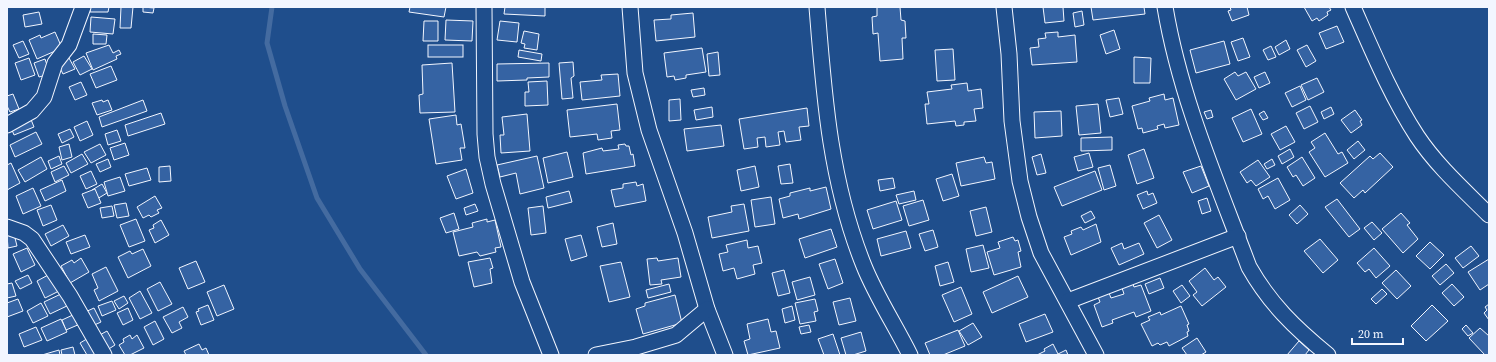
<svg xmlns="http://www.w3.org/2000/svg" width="1496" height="362" viewBox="0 0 1496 362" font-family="'Source Serif 4',serif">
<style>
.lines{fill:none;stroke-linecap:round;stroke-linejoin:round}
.stream{stroke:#446ba0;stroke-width:5}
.building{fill:#3563a3;stroke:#f2f6ff}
.minor-casing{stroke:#f2f6ff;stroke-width:17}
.minor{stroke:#1f4e8c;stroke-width:15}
</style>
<rect width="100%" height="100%" fill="#1f4e8c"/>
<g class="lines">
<polyline class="stream" points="272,7 267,43 285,106 317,198 360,269 426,355"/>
</g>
<g class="building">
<polygon points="90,7 109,7 108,12 90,12"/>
<polygon points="121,7 133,7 131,28 120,28"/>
<polygon points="143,7 154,8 153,13 143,12"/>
<polygon points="410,7 446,7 444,17 409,12"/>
<polygon points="505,7 545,7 545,16 504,14"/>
<polygon points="877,7 900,7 901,20 905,21 906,38 902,38 903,59 880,61 878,33 873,34 872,17 877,16"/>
<polygon points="1043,7 1063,7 1064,21 1045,23"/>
<polygon points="1091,7 1144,7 1145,14 1093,20"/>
<polygon points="1230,7 1247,7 1249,15 1232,21 1228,11 1231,10"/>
<polygon points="1304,7 1329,7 1331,10 1327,12 1328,15 1319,21 1317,18 1312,21"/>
<polygon points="1082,11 1084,25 1075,27 1073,13"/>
<polygon points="39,12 42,24 25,27 23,15"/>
<polygon points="693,13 695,37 656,41 654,20 671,19 671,15"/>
<polygon points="91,17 115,19 113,34 90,32"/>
<polygon points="446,20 473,21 472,41 445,40"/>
<polygon points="424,21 438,21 438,41 423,41"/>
<polygon points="500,21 519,23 517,42 497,40"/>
<polygon points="1337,26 1344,42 1326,49 1319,33"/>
<polygon points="1114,30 1120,49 1106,54 1100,35"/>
<polygon points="524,31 539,34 537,50 524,48 525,44 521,43"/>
<polygon points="55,32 62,48 37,59 29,40 40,35 41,38"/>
<polygon points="1058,32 1058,37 1075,35 1077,62 1032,65 1030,48 1039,47 1038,39 1046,38 1045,33"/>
<polygon points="93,34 107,35 106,44 93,44"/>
<polygon points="1243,38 1250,57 1238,61 1231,42"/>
<polygon points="1286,40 1290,49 1279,55 1275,47"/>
<polygon points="23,41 29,54 19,58 13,45"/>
<polygon points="1224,41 1230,64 1196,73 1190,50"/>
<polygon points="109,45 113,53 119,50 121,54 116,56 117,59 93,70 86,53"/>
<rect x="428" y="45" width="35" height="12"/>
<polygon points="1307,45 1316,61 1306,67 1297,50"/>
<polygon points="1271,46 1276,57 1268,60 1263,50"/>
<polygon points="702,48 706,72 686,75 686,78 675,80 674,76 667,77 664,53"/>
<polygon points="953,49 955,80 937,81 935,50"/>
<polygon points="519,50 542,54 541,61 518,57"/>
<polygon points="718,52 720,75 709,76 707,54"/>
<polygon points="84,56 92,69 80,75 73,62"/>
<polygon points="1134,57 1151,58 1150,83 1134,83"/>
<polygon points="29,58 35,75 21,80 15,63"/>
<polygon points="69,58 75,69 63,74 58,64"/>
<polygon points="45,59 50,74 39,77 34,63"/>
<polygon points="573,62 574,76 571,78 573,98 562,99 559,63"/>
<polygon points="452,63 455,112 420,113 419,95 423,94 422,65"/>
<polygon points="549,63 549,77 527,78 527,80 497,81 497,64"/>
<polygon points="111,66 117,80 96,88 90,74"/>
<polygon points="1235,72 1238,76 1246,72 1256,89 1236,100 1224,79"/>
<polygon points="1265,72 1270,83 1259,88 1254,77"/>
<polygon points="618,74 620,96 582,100 580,82 602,80 601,75"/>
<polygon points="1317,78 1324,92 1308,100 1301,85"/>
<polygon points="547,81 548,105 525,106 525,92 529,92 528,82"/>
<polygon points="81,82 87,95 75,100 69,87"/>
<polygon points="967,83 968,91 981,89 983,108 974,109 976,121 964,122 964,125 956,126 955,121 927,124 925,104 929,104 927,92 952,89 951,85"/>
<polygon points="1300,86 1306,100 1292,107 1285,93"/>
<polygon points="704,88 705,95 693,97 691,90"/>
<polygon points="13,94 19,109 10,112 7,106 7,96"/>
<polygon points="1164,94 1165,100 1173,98 1179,125 1165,128 1164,124 1157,126 1158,129 1143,133 1142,128 1138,129 1132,106 1150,101 1149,98"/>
<polygon points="1119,98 1123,114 1110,117 1106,100"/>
<polygon points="680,99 681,120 669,121 669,100"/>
<polygon points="102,100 103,102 108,100 112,110 97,115 92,103"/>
<polygon points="143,100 147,111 102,127 99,117"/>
<polygon points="617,104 620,130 611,131 612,138 598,140 597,134 570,137 567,110"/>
<polygon points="1098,104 1101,133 1079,135 1076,106"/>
<polygon points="1310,106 1318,122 1304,129 1296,113"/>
<polygon points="712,107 713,117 696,120 694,110"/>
<polygon points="1331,107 1334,114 1324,119 1321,112"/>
<polygon points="807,108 809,126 799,127 801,140 786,142 784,131 778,132 780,145 766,147 765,137 757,138 758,147 744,149 739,119"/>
<polygon points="1251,109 1262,134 1243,142 1232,118"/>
<polygon points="1211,110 1213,117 1207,119 1204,112"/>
<polygon points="1355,110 1362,120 1360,121 1362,125 1351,133 1341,120"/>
<polygon points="1061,111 1062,136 1035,138 1034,112"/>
<polygon points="1264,111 1268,118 1263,120 1259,114"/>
<polygon points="161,113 165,124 128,136 125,125"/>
<polygon points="527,114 530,151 501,153 500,135 504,135 502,117"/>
<polygon points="456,115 457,125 461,124 465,148 460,148 462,160 436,164 429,119"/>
<polygon points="30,117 34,127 14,135 10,125"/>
<polygon points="87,121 93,135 80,141 74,127"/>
<polygon points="721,125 724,146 687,151 684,129"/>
<polygon points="1286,126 1295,142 1280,150 1271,134"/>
<polygon points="70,129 74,137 62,143 58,134"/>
<polygon points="117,130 121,141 108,145 105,134"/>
<polygon points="36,132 42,144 15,157 10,145"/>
<polygon points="1325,133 1338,154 1342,152 1348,163 1325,177 1309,152 1315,148 1311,142"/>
<polygon points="1112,137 1112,150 1081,151 1081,138"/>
<polygon points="1358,141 1365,150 1354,159 1347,150"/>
<polygon points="125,143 129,155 114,160 110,148"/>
<polygon points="69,144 72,157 62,160 59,147"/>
<polygon points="100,144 106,155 91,163 84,152"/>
<polygon points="625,144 626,146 629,146 631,155 633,154 635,166 586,174 583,153 602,148 603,151 619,149 618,145"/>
<polygon points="1144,149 1154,178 1137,184 1128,155"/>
<polygon points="1290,149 1294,157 1282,164 1278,156"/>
<polygon points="567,152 573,177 548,183 543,158"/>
<polygon points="1089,153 1093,167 1078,171 1074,157"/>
<polygon points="1380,153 1393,167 1365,193 1363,190 1354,198 1340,183 1370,156 1373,159"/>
<polygon points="82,154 88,164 71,173 66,163"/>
<polygon points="1041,154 1046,173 1037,175 1032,157"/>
<polygon points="59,156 62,164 51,169 48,161"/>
<polygon points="537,156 544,188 520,194 516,173 500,177 497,165"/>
<polygon points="41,157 47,169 25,182 18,170"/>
<polygon points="984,157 986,163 992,162 995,179 961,186 956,163"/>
<polygon points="1302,157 1315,178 1303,186 1296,175 1293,177 1287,167"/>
<polygon points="108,159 111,167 100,172 96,164"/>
<polygon points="1272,159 1275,165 1267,169 1264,164"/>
<polygon points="1258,160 1270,177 1256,186 1251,180 1247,183 1240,172"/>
<polygon points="11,163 20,183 7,190 7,165"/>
<polygon points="790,164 793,183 781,184 778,166"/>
<polygon points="1110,165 1116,186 1104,190 1098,168"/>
<polygon points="64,166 69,175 55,182 51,172"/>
<polygon points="170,166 171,181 159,182 159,167"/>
<polygon points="755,166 759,187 741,191 737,170"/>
<polygon points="1201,166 1209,186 1192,193 1183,172"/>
<polygon points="147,168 151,180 129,186 125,174"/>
<polygon points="466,169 473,193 456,199 447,176"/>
<polygon points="91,171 97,184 86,189 80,176"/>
<polygon points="1095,171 1102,190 1062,206 1054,187"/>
<polygon points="952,174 959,196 943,201 936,179"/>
<polygon points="120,177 125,191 108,196 104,182"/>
<polygon points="893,178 895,188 880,191 878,180"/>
<polygon points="1278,178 1290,200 1275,209 1268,196 1263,199 1258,189"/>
<polygon points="62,180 66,191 45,201 40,190"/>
<polygon points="636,182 637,186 643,184 646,201 615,207 611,190 623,188 623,184"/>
<polygon points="102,184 107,193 97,199 92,190"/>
<polygon points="826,187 831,209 799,219 798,214 783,218 779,199 790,196 790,193 810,188 810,191"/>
<polygon points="33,188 41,206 23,214 16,196"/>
<polygon points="95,189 101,203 88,208 82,194"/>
<polygon points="569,191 572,202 548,208 546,197"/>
<polygon points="914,191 916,200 899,204 896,195"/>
<polygon points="1147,191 1148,195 1153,193 1157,203 1143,209 1137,195"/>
<polygon points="155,196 162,208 157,210 159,213 151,217 149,215 143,218 137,207"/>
<polygon points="771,197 775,224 755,227 751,200"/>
<polygon points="1207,198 1211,211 1202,214 1198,201"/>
<polygon points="1337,199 1360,229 1349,237 1325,207"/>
<polygon points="923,200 929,220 909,226 903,206"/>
<polygon points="896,201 902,220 873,229 867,210"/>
<polygon points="126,203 129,216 117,218 114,205"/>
<polygon points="475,204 478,211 466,215 464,208"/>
<polygon points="744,204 749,231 712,238 708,217 732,212 731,206"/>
<polygon points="51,205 57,220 43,226 37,210"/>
<polygon points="1300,205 1308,214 1297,224 1289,215"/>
<polygon points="112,206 114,216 102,218 100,208"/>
<polygon points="543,206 546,233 531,235 528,208"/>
<polygon points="986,207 992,232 976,236 970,211"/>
<polygon points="1091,211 1095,218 1085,223 1081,216"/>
<polygon points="454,213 459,229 446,233 440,218"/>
<polygon points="1401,213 1410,223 1407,225 1418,239 1403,253 1382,229"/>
<polygon points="1159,215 1172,240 1157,248 1144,223"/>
<polygon points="136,219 145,241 129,247 120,225"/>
<polygon points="487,219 487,222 495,220 501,247 495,248 496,252 480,256 477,252 459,256 453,232 473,227 472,223"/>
<polygon points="161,220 169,235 155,243 149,230 154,228 153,225"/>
<polygon points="1372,222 1382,233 1374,240 1364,228"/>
<polygon points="613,223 617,244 602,247 597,227"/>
<polygon points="1096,224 1101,242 1071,255 1064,237 1072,234 1071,231 1081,227 1083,230"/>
<polygon points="63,225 69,236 51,246 45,234"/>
<polygon points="831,229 837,247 805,258 799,239"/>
<polygon points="933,230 938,247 925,251 919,234"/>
<polygon points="906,231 911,248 881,256 877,239"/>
<polygon points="14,234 17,246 8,248 7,235"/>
<polygon points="85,235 90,247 71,254 66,242"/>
<polygon points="581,235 587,256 571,261 565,239"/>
<polygon points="1013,237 1015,241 1018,240 1021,251 1018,252 1021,267 994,275 987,252 1000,248 998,242"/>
<polygon points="1320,239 1338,260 1323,273 1304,251"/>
<polygon points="747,240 748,248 758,246 762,263 753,265 755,274 737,279 734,268 723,271 719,254 728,252 726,245"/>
<polygon points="1430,242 1444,255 1430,269 1416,256"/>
<polygon points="1122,243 1124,249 1139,243 1144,254 1119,265 1111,248"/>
<polygon points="983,245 989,268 971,272 966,249"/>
<polygon points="1471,246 1479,256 1463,268 1455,258"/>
<polygon points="27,248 35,265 21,272 13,254"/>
<polygon points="1374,248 1390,266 1376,278 1369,269 1365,272 1357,263"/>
<polygon points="143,249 151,266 128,278 118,257 130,251 132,254"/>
<polygon points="81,258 89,272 70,283 61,266 72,260 74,263"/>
<polygon points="490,258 493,268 490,269 492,283 474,287 468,262"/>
<polygon points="657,258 658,261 678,258 681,277 661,280 662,284 650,285 647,259"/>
<polygon points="835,259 843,283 828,289 819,264"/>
<polygon points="1489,259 1489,284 1480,290 1468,272"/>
<polygon points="196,261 205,282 188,289 179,268"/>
<polygon points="621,262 630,297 609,302 600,266"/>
<polygon points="948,262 954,282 940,286 935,266"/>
<polygon points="1446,264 1454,273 1440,285 1432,276"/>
<polygon points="106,267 118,291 99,301 94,290 98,288 92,274"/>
<polygon points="1205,268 1214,280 1218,277 1226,287 1202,306 1193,295 1197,292 1189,281"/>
<polygon points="784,270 790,293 778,296 772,273"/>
<polygon points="1396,270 1411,286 1397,299 1382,283"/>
<polygon points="50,274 59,291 45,298 37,281"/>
<polygon points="28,275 32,283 20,289 15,281"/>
<polygon points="1018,276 1028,297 992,313 983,292"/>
<polygon points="810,277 815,295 797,300 792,282"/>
<polygon points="1160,278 1164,288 1149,294 1145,284"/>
<polygon points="160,282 172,304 158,311 147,289"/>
<polygon points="12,283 16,296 7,298 7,284"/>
<polygon points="669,284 671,292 648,298 646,290"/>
<polygon points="1133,284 1134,287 1141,285 1151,311 1136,317 1134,312 1112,320 1113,323 1102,327 1094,305 1100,302 1098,297 1109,293 1111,298 1124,294 1122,288"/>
<polygon points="1452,284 1464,297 1454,306 1442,293"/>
<polygon points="224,285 234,309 217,316 207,292"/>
<polygon points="1182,285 1190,296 1181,303 1173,291"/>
<polygon points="961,287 972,314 954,322 942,295"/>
<polygon points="1382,289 1387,294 1376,304 1371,299"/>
<polygon points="140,291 152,313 140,319 129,298"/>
<polygon points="63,293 69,305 50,314 44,302"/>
<polygon points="675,295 682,323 643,334 636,309 645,306 645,303"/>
<polygon points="124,296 128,303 119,309 114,301"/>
<polygon points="850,298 856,321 839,325 833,302"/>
<polygon points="18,299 23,311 7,317 7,303"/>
<polygon points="815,299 818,311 814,312 816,321 800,324 795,303"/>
<polygon points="112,301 116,310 102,316 98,306"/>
<polygon points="41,303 48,316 33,323 27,311"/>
<polygon points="1489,304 1489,320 1484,313 1487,310 1485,307"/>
<polygon points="208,305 214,320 201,325 196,312 199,311 198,309"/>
<polygon points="1432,305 1448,321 1426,341 1411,326"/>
<polygon points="792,306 795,320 785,323 782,309"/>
<polygon points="1181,306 1189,324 1187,325 1189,331 1187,332 1188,336 1169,346 1167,342 1160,345 1158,343 1152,346 1141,324 1150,320 1148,317 1160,312 1161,315"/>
<polygon points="183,307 188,317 179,322 182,328 172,333 163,317"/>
<polygon points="94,308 101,322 90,327 83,313"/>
<polygon points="128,308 133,320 123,325 117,313"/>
<polygon points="75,314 80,324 66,330 62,320"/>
<polygon points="1045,314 1053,332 1026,342 1019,324"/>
<polygon points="61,319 67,332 47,341 41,328"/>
<polygon points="768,319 771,332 776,331 780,348 748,355 744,341 750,339 747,324"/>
<polygon points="155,321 164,339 153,345 144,327"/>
<polygon points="973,323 982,337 968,345 959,331"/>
<polygon points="809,325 811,332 801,334 799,327"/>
<polygon points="1466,325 1473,333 1468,336 1462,329"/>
<polygon points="36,327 42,340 24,347 19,334"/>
<polygon points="1480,328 1489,336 1489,355 1485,355 1469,338"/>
<polygon points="958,330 965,346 943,355 930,355 925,343"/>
<polygon points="107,331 115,345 104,352 96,337"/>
<polygon points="861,332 866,351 853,355 846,355 841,338"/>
<polygon points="833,334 840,355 824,355 818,339"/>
<polygon points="130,335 132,339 137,335 144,348 130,355 125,355 119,345 124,342 123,339"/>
<polygon points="90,337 99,355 87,355 80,343"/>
<polygon points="1197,338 1206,352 1201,355 1187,355 1182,348"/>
<polygon points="1299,341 1309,350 1305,355 1287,355"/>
<polygon points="199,344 202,350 206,348 209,355 186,355 184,351"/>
<polygon points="1053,344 1058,354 1066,350 1068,355 1037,355 1045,351 1044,349"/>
<polygon points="73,347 75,355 62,355 61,350"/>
<polygon points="59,350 60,355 42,355"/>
</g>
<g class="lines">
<defs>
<g id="minor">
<polyline points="484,7 485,134 487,157 493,184 522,282 551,355"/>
<polyline points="630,7 635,73 649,130 685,233 707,309 725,355"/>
<path d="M817 7C824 96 830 182 864 266 876 296 895 325 910 355"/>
<polyline points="1004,7 1009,54 1012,121 1020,181 1029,217 1041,253 1096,355"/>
<path d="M1165 7C1180 97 1217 182 1249 267 1270 304 1295 328 1328 355"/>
<path d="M1353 7C1372 50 1391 96 1417 136 1437 166 1464 190 1489 215"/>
<polyline points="7,125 32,111 44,97 55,63 69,45 83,7"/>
<polyline points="7,227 24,233 32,239 70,296 104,355"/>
<polyline points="1068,301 1238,236"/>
<polyline points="596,355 636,347 676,335 707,309"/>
</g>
</defs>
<use href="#minor" class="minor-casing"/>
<use href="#minor" class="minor"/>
</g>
<rect width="1496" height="362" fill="none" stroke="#f2f6ff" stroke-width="16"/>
<path d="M1352 338v6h51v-6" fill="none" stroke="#f2f6ff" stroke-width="2"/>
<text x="1358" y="338" font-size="12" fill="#f2f6ff" stroke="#1f4e8c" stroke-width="3" paint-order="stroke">20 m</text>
</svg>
